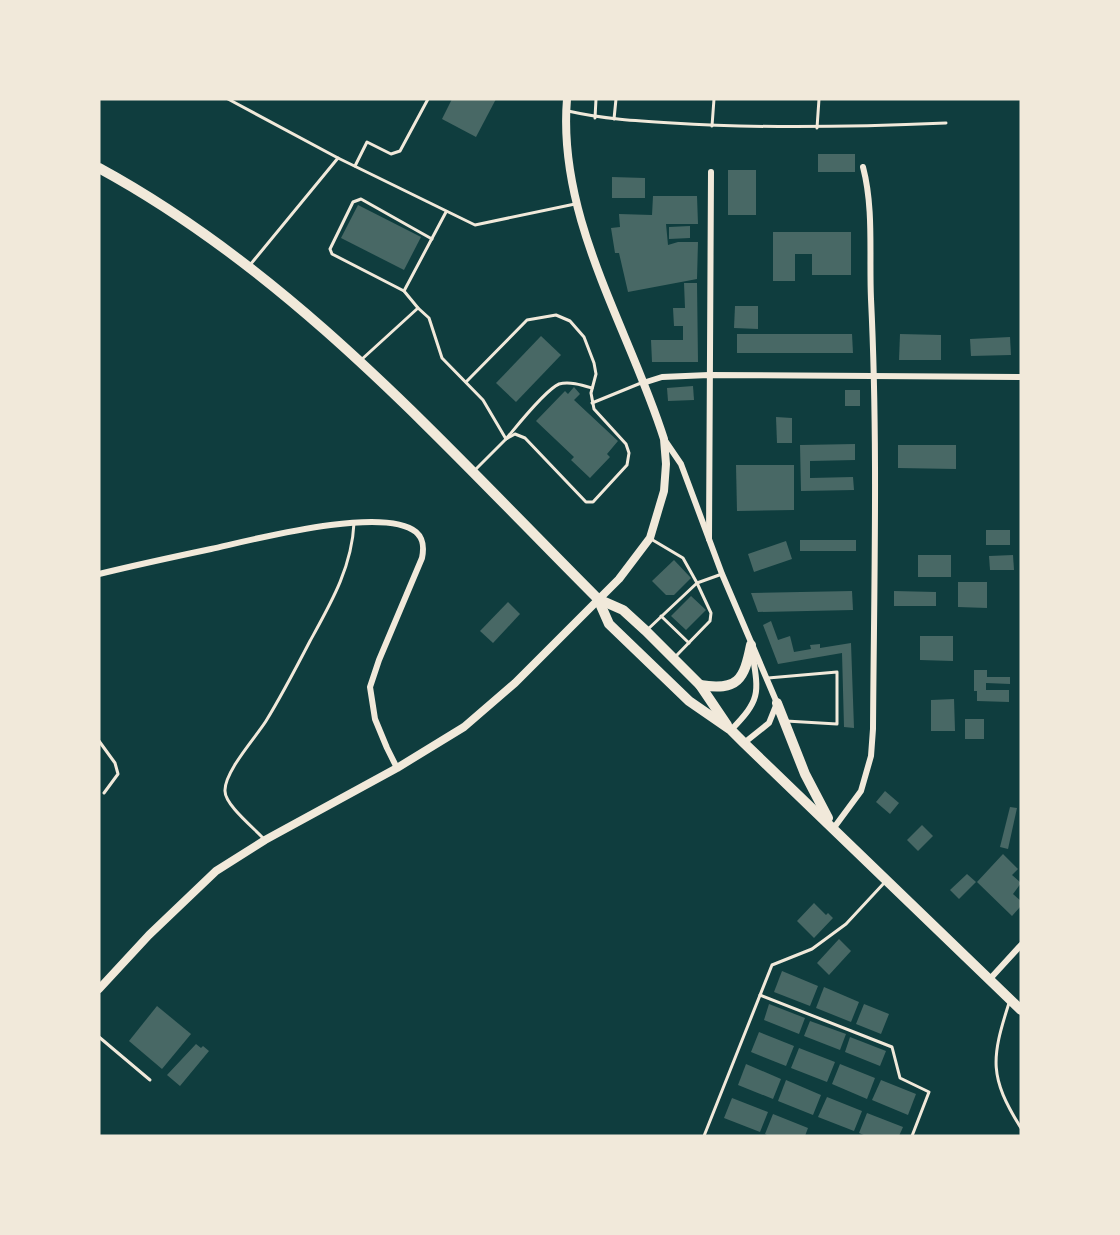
<svg xmlns="http://www.w3.org/2000/svg" width="1120" height="1235" viewBox="0 0 1120 1235" font-family="Georgia,serif">
<style>
.building{fill:#486865}
.lines{fill:none;stroke-linecap:round;stroke-linejoin:round}
.service{stroke:#f1e9da;stroke-width:3}
.minor{stroke:#f1e9da;stroke-width:6}
.tertiary{stroke:#f1e9da;stroke-width:8}
.primary{stroke:#f1e9da;stroke-width:10}
</style>
<rect width="100%" height="100%" fill="#0f3d3e"/>
<g class="building">
<polygon points="452,99 496,99 476,137 442,119"/>
<rect x="818" y="154" width="37" height="18"/>
<rect x="728" y="170" width="28" height="45"/>
<polygon points="612,177 645,178 645,198 612,198"/>
<polygon points="653,196 697,196 698,224 666,224 668,245 678,242 698,242 697,279 628,292 619,253 615,253 611,228 620,227 619,214 652,215"/>
<polygon points="358,205 421,237 404,270 341,238"/>
<polygon points="690,226 690,238 669,239 669,227"/>
<polygon points="773,232 851,232 851,275 812,275 812,254 795,254 795,281 773,281"/>
<polygon points="684,283 697,283 698,362 652,362 651,340 683,340 683,326 674,326 673,308 685,308"/>
<polygon points="735,306 758,306 758,329 734,328"/>
<polygon points="737,334 852,334 853,353 737,353"/>
<polygon points="900,334 941,335 941,360 899,360"/>
<polygon points="541,336 561,355 516,402 496,383"/>
<polygon points="1010,337 1011,355 971,356 970,339"/>
<polygon points="693,386 694,400 668,401 667,388"/>
<polygon points="574,387 580,394 574,400 618,441 607,454 610,457 590,478 571,460 574,457 536,421 565,391 568,394"/>
<rect x="845" y="390" width="15" height="16"/>
<polygon points="776,417 792,418 792,443 777,443"/>
<polygon points="855,444 855,460 810,461 810,478 853,477 854,490 801,491 800,445"/>
<polygon points="898,445 956,445 956,469 898,468"/>
<polygon points="736,465 794,465 794,510 737,511"/>
<rect x="986" y="530" width="24" height="15"/>
<rect x="800" y="540" width="56" height="11"/>
<polygon points="786,541 792,559 754,572 748,554"/>
<rect x="918" y="555" width="33" height="22"/>
<polygon points="1013,555 1014,570 990,570 989,556"/>
<polygon points="674,560 691,578 674,595 666,595 652,581"/>
<polygon points="958,582 987,582 987,608 958,607"/>
<polygon points="852,591 853,610 758,612 751,593"/>
<polygon points="894,591 936,592 936,606 894,606"/>
<polygon points="691,596 706,610 686,630 671,616"/>
<polygon points="508,602 520,614 493,643 480,631"/>
<polygon points="771,621 778,640 790,636 794,652 811,649 810,645 820,644 820,648 851,643 854,728 844,727 842,653 778,664 763,625"/>
<polygon points="920,636 953,636 953,661 920,660"/>
<polygon points="974,670 987,670 987,677 1010,677 1010,684 986,683 986,690 1009,690 1009,702 977,701 977,691 974,691"/>
<polygon points="954,699 955,731 931,731 931,700"/>
<rect x="965" y="719" width="19" height="20"/>
<polygon points="885,791 899,803 890,814 876,802"/>
<polygon points="1010,807 1017,808 1008,849 1000,847"/>
<polygon points="922,825 933,836 918,851 907,840"/>
<polygon points="1003,854 1018,869 1012,875 1021,883 1013,894 1021,901 1021,906 1012,916 977,882"/>
<polygon points="967,874 976,882 959,899 950,890"/>
<polygon points="814,903 826,915 828,913 833,918 814,938 797,921"/>
<polygon points="839,939 851,951 829,975 817,963"/>
<polygon points="782,971 818,986 810,1006 774,992"/>
<polygon points="824,987 859,1002 851,1022 816,1008"/>
<polygon points="769,1004 805,1018 799,1034 764,1020"/>
<polygon points="864,1004 889,1014 881,1034 856,1024"/>
<polygon points="157,1006 191,1034 162,1069 129,1041"/>
<polygon points="810,1021 846,1034 840,1050 804,1036"/>
<polygon points="759,1032 794,1046 786,1066 751,1052"/>
<polygon points="850,1037 886,1051 880,1066 845,1052"/>
<polygon points="196,1044 201,1048 203,1046 209,1051 180,1086 167,1075"/>
<polygon points="799,1048 835,1062 827,1082 791,1068"/>
<polygon points="746,1064 781,1079 773,1099 738,1085"/>
<polygon points="840,1064 875,1078 867,1099 832,1084"/>
<polygon points="786,1080 821,1095 813,1115 778,1101"/>
<polygon points="881,1080 916,1094 908,1115 872,1100"/>
<polygon points="827,1097 862,1111 854,1131 818,1117"/>
<polygon points="732,1098 768,1112 760,1132 724,1118"/>
<polygon points="867,1113 903,1127 899,1136 866,1136 859,1133"/>
<polygon points="773,1114 808,1128 805,1136 769,1136 765,1134"/>
</g>
<g class="lines">
<g class="service">
<polyline points="228,99 338,158 475,225 575,204"/>
<path d="M568 111C603 119 637 121 672 123 764 129 855 127 946 123"/>
<polyline points="595,118 596,99"/>
<polyline points="614,119 616,99"/>
<polyline points="712,126 714,99"/>
<polyline points="817,128 819,99"/>
<polyline points="355,166 367,142 391,154 400,151 428,99"/>
<path d="M432 239 361 199 353 202 330 249 332 254 404 291 418 308 429 318 442 358 483 400 506 439C517 426 545 390 559 384 569 381 582 385 592 388"/>
<polyline points="250,265 338,158"/>
<polyline points="404,291 446,212"/>
<polyline points="361,360 418,308"/>
<polyline points="466,382 527,320 556,315 570,321 584,337 594,363 596,374 591,393 594,409 626,444 629,453 627,465 593,502 586,502 525,438 515,434 506,439 474,471"/>
<polyline points="592,403 641,383"/>
<polyline points="651,539 683,558 697,583 722,574"/>
<polyline points="661,616 689,643"/>
<polyline points="647,630 697,583 711,613 710,621 676,656"/>
<polyline points="768,678 837,672 837,724 786,721"/>
<polyline points="99,741 115,763 118,774 104,793"/>
<path d="M264 839C254 828 225 805 225 791 224 772 256 737 266 721 282 695 296 668 310 641 331 603 352 567 354 523"/>
<polyline points="760,995 892,1047 900,1078 929,1092 912,1136"/>
<path d="M1009 1003C991 1059 989 1077 1021 1128"/>
<polyline points="99,1037 150,1080"/>
<polyline points="704,1136 772,965 812,949 846,924 885,882"/>
</g>
<g class="minor">
<polyline points="643,383 662,377 709,375 1021,377"/>
<polyline points="666,442 681,464 722,574 777,703 769,723 744,743"/>
<polyline points="709,539 711,172"/>
<path d="M99 574C136 565 173 557 211 549 252 540 383 505 416 532 424 539 424 548 422 558L379 660 370 687 375 719 387 748 397 768"/>
<path d="M731 730C761 699 759 694 752 651"/>
<path d="M833 829 861 791 871 756 873 729C874 585 878 442 871 299 869 255 874 209 863 167"/>
<polyline points="989,980 1021,945"/>
</g>
<path class="tertiary" d="M99 989 149 935 216 871 265 840 397 768 464 727 515 683 619 579 650 538 664 491 666 464 664 439C629 328 557 219 567 99"/>
<g class="primary">
<path d="M99 168C294 274 443 444 598 599L609 624 689 701 731 730 744 743 1021 1010"/>
<polyline points="598,599 623,610 646,631 700,685 727,725"/>
<path d="M700 685C738 691 744 680 751 645"/>
<polyline points="777,703 805,774 828,818"/>
</g>
</g>
<rect width="1120" height="1235" fill="none" stroke="#f1e9da" stroke-width="201"/>
</svg>
